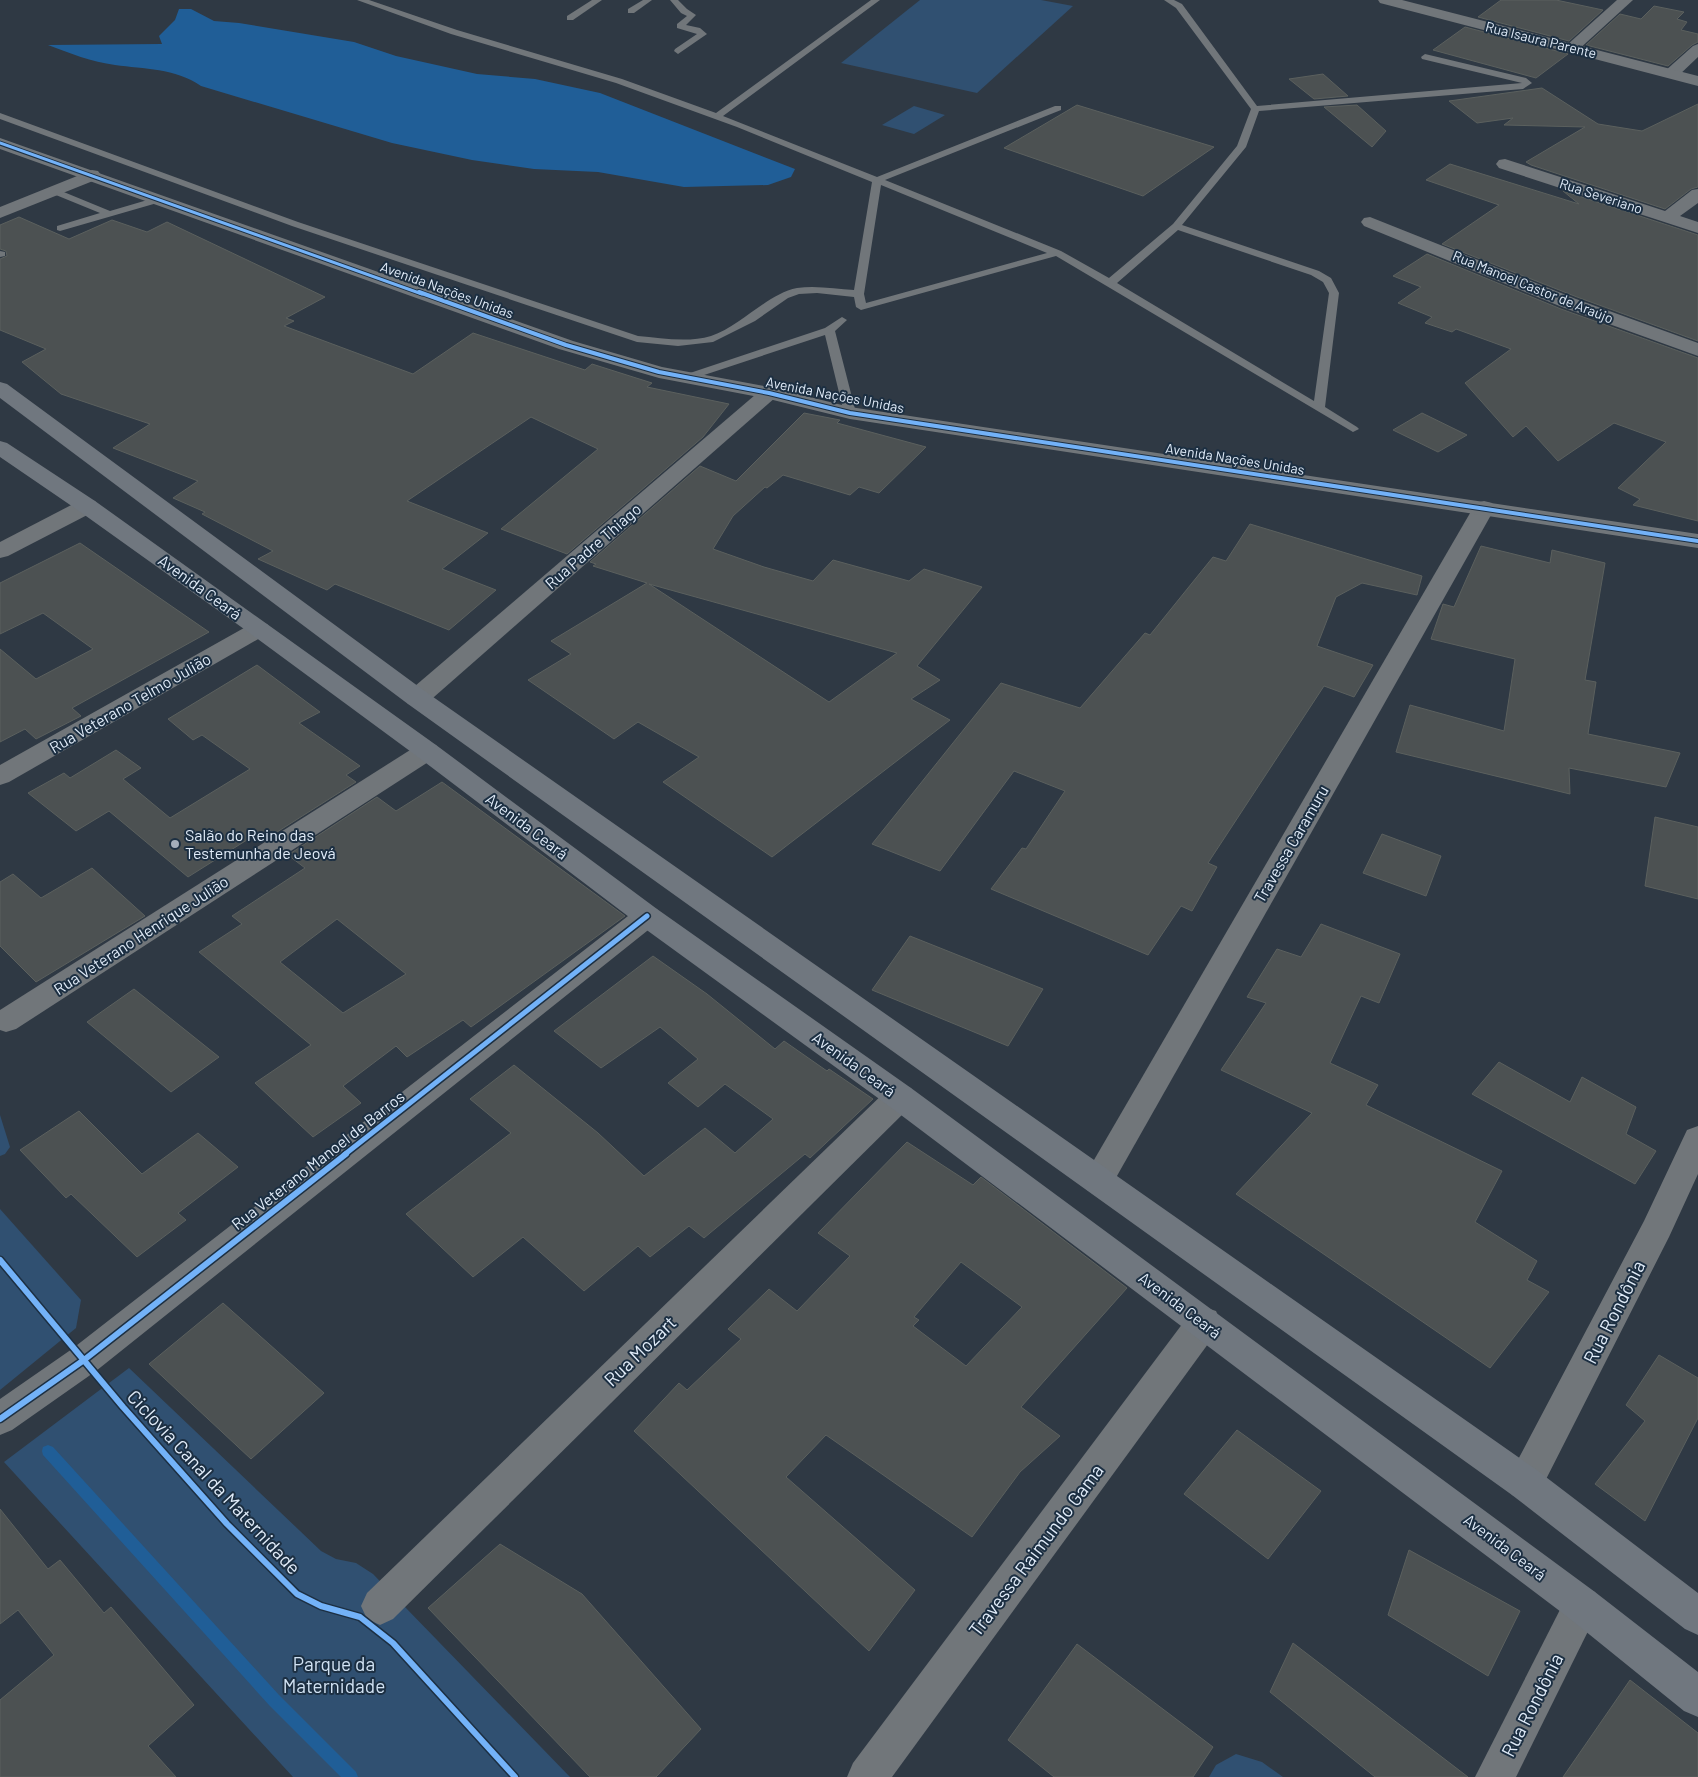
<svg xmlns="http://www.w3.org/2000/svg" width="1698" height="1777" viewBox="0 0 1698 1777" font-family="Barlow,sans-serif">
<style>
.green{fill:#305071}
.water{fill:#205e97}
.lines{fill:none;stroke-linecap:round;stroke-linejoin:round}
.stream{fill:#205e97;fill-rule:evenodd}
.building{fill:#4c5152;stroke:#5b605e;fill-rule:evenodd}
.service{fill:#71767a;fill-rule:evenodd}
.minor{fill:#71767a;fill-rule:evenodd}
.tertiary{fill:#71767a;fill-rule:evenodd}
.primary{fill:#70777f;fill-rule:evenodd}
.cycleway-far3-casing{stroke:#1c2f42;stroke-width:5}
.cycleway-far2-casing{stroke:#1c2f42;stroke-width:6}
.cycleway-far1-casing{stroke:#1c2f42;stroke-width:8}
.cycleway-casing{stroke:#1c2f42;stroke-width:9}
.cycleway-far3{stroke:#73b2f8;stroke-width:3}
.cycleway-far2{stroke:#73b2f8;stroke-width:4}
.cycleway-far1{stroke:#73b2f8;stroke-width:5}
.cycleway{stroke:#73b2f8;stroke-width:6}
.poi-dot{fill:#a3adba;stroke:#1c2f42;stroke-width:2}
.labels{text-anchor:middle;stroke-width:4;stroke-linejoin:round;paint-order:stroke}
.far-street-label{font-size:14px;fill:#e1ecf9;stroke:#1c2f42}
.street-label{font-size:16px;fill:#e1ecf9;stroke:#1c2f42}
.poi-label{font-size:16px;fill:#e1ecf9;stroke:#1c2f42;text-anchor:start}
.near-street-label{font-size:19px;fill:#e1ecf9;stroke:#1c2f42}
.near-park-label{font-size:19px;fill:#d1e2f3;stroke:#1c2f42}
</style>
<rect width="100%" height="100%" fill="#2f3944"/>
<g class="green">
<polygon points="920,0 1041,0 1073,6 977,93 841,63"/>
<polygon points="914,106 945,115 914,134 882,125"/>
<polygon points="0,1115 10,1147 5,1154 0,1156"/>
<polygon points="0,1209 81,1300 76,1328 0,1390"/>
<polygon points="129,1368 321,1551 336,1559 356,1563 373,1574 570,1777 293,1777 4,1462"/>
<polygon points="1236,1754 1262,1762 1283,1777 1209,1777 1216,1765"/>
</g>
<path class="water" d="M179 9H191L214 21 239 23 354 42 396 56 477 74 535 79 600 93 795 169 791 177 768 185 684 187 598 172 534 169 472 160 392 143 201 86C175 68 144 69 115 65 92 62 69 53 48 45L162 44 159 36 175 20Z"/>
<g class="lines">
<polygon class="stream" points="48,1445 53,1447 279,1695 356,1772 358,1777 341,1777 269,1705 43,1455 42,1451 43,1447"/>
</g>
<g class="building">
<polygon points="1501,0 1556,0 1603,10 1569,41 1478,17"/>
<polygon points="1654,6 1684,12 1677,19 1687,22 1681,30 1698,34 1698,42 1692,45 1668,66 1586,45 1620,14 1641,19"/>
<polygon points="1465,27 1568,54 1536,78 1433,50"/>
<polygon points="1323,74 1348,96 1314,99 1289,79"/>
<polygon points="1542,88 1598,124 1642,131 1698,104 1698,187 1691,189 1665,209 1531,165 1526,162 1585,127 1504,125 1513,118 1477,123 1449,101"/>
<polygon points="1077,105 1214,147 1143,196 1004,148"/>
<polygon points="1357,105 1386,131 1372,147 1324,107"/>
<polygon points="1450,164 1579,204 1563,191 1698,235 1698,341 1577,297 1442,244 1499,205 1426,180"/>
<polygon points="19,217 69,239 112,220 147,232 167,222 325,297 286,318 294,321 284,326 413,374 473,333 585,370 592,364 652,383 647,387 729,404 703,437 567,554 501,529 598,449 531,417 407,501 488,533 442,569 496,590 449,630 335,584 327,590 258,559 273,551 202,514 205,512 173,498 198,481 113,448 150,424 61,394 22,362 46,349 0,330 0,259 7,256 6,251 0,249 0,225"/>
<polygon points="1427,254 1561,309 1698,358 1698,521 1633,505 1640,499 1618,488 1666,442 1614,423 1558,461 1526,426 1513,437 1465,383 1511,349 1456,329 1452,332 1425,323 1432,317 1398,303 1421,287 1393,276"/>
<path d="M804 413 840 420 837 423 926 447 879 493 859 487 850 495 783 475 767 488 765 487 733 516 713 549 764 567 813 581 833 560 909 581 924 569 982 587 917 666 940 680 911 699 950 720 772 857 663 782 699 757 638 722 614 739 528 680 571 654 551 641 647 583 593 566 596 564 590 562 700 466 736 481ZM649 584 897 653 829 702Z"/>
<polygon points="1422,413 1467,435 1438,452 1393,430"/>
<polygon points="1250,524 1422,576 1417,595 1362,583 1336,597 1317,646 1373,665 1354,697 1324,686 1208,863 1217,867 1192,911 1181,906 1148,955 991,889 1022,848 1026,849 1065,791 1014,771 940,871 872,844 1001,683 1080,708 1145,633 1150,635 1213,557 1226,561"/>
<polygon points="80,543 209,632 72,708 81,716 36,739 25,729 0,742 0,649 36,679 93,649 43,613 0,634 0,583"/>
<polygon points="1481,546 1550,563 1552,550 1605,563 1585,680 1596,682 1588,734 1680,753 1666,787 1569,768 1570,794 1396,752 1410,705 1504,731 1515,659 1431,639 1443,604 1454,607"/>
<polygon points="257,665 320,712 299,723 360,766 346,775 356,782 266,839 258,833 188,877 109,811 76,831 28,793 64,773 70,778 116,750 141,768 123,779 170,818 250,769 202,735 193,740 168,719"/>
<path d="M442 782 625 916 471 1027 463 1020 407 1057 396 1046 343 1086 361 1103 313 1137 255 1083 311 1045 199 952 242 924 232 916 305 868 288 855 377 797 396 811ZM337 919 406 974 343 1013 280 962Z"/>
<polygon points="1655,817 1698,827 1698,899 1645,886"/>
<polygon points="1382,834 1441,856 1426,896 1363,873"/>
<polygon points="92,868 145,916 36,982 0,946 0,882 13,874 41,898"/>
<polygon points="1321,924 1400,954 1379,1003 1361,996 1330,1063 1378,1085 1366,1105 1502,1171 1475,1222 1537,1261 1527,1280 1549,1292 1490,1368 1236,1194 1312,1113 1221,1070 1266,1003 1247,997 1277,949 1301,957"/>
<polygon points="910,936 1043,989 1008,1046 872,990"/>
<polygon points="653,956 707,994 775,1049 784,1041 827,1071 829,1069 873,1099 810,1158 805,1154 704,1238 689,1226 650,1257 638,1246 584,1291 523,1237 473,1277 406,1214 511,1133 470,1099 514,1065 598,1133 644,1176 705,1128 735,1153 773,1119 725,1084 698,1107 668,1083 698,1059 660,1027 601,1068 554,1031"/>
<polygon points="134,989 219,1057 171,1092 87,1022"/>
<polygon points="1499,1062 1570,1102 1582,1077 1636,1107 1626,1134 1656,1151 1635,1184 1472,1094"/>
<polygon points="79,1111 142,1174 198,1133 238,1167 178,1213 186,1220 137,1257 71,1194 66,1198 20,1150"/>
<path d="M907 1142 973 1185 981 1177 1127 1288 1021 1407 1060 1436 1020 1472 972 1537 826 1435 786 1477 915 1590 869 1651 634 1431 679 1383 687 1390 741 1339 728 1329 769 1289 797 1311 850 1256 818 1233ZM961 1262 1022 1307 966 1366 913 1326 919 1320 914 1317Z"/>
<polygon points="223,1303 324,1393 251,1459 149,1364"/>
<polygon points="1659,1355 1698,1378 1698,1418 1645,1521 1595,1484 1645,1421 1626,1405"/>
<polygon points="1237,1430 1321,1491 1268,1559 1184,1494"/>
<polygon points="0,1509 48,1569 60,1560 104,1613 111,1607 194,1705 148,1746 176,1777 0,1777 0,1700 54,1655 18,1610 0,1624"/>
<polygon points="500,1544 582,1594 701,1729 656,1777 590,1777 428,1608"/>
<polygon points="1409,1550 1520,1611 1488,1676 1388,1615"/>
<polygon points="1293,1643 1468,1777 1375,1777 1270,1692"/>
<polygon points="1077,1644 1213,1747 1193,1777 1054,1777 1008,1740"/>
<polygon points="1630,1680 1698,1733 1698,1777 1563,1777"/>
</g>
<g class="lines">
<g class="service">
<path d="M357 0H369L457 30 622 79 716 113 871 0H880L723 116 877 177 1055 106H1061V110L885 180 1061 251 1109 278 1173 224 1237 146 1251 109 1176 8 1164 0H1174L1182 4 1257 106 1522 83 1422 59 1421 57 1425 54 1526 78 1532 83 1523 89 1259 111 1246 147 1182 225 1319 271 1331 278 1339 293 1325 407 1357 427 1359 429 1353 432 1056 256 861 310 856 307 854 297 817 293 799 294 788 298 755 321 713 342 678 346 637 342 292 226 0 119V113L298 222 638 336C661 338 688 343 711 336 741 326 767 294 797 288 816 285 836 289 854 290L872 182 737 127 616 83 451 34ZM881 185 1047 253 866 303 864 294ZM1178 230 1311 275 1323 282 1329 293 1314 401 1117 283Z"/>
<polygon points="592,0 602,0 573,20 567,20 567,16"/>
<polygon points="643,0 652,0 634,13 628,13 628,9"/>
<polygon points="670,0 678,0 687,9 696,15 686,25 700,28 707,34 678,54 674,51 675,49 697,34 677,28 677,24 687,16 681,13"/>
<polygon points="54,188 110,211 161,196 166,199 164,201 60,231 57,230 57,226 100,213 51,193 51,189"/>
<polygon points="0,251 5,252 5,256 0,257"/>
<polygon points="842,317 847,320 835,331 856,413 854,415 850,416 844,413 825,335 689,380 681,380 680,378 681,376 825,328"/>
</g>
<g class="minor">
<polygon points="1617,0 1633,0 1577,51 1567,51 1564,48 1567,45"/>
<polygon points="1698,44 1698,57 1677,77 1665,77 1663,74 1665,71 1693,46"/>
<polygon points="1505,159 1665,211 1692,190 1698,189 1698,203 1680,216 1698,222 1698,233 1499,168 1496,164 1499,160"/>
<polygon points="92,170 98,171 101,175 98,179 0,218 0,207"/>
<polygon points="1370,217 1576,299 1698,343 1698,356 1562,307 1364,226 1361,222 1364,218"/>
<polygon points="769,387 776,389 779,393 776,397 426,704 417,706 408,704 405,698 408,692 762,389"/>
<polygon points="87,499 95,501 98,506 95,511 8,556 0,558 0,542 79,501"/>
<polygon points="1484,501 1492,503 1495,508 1109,1190 1098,1194 1087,1190 1082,1181 1087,1172 1473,508 1476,503"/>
<polygon points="259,622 267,624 271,629 267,634 9,782 0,785 0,765 251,624"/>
<polygon points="427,742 436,745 440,751 436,757 16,1029 6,1032 0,1030 0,1010 418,745"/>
<polygon points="647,906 657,909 661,916 657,923 96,1371 12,1430 0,1435 0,1399 72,1349 637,909"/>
<polygon points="900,1085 911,1088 915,1097 911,1106 393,1619 380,1625 367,1619 361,1606 367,1593 889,1088"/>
<polygon points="1698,1126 1698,1174 1669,1237 1538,1495 1525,1500 1512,1495 1507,1483 1512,1471 1644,1221 1687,1130"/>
<polygon points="1204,1307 1216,1311 1221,1322 1216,1333 892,1777 847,1777 853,1763 1192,1311"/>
<polygon points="1582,1586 1595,1592 1601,1605 1516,1777 1475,1777 1569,1592"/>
</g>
<g class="tertiary">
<polygon points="1378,0 1402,0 1698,76 1698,86 1380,3"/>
<polygon points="0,138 573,341 662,367 769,387 850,407 1698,534 1698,548 850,419 769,399 659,378 559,349 0,149"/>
</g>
<g class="primary">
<polygon points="0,382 7,384 426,692 1538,1471 1698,1593 1698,1635 1685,1629 1512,1495 408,704 0,398"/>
<polygon points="0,441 7,443 95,501 267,624 436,745 657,909 911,1088 1595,1592 1698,1672 1698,1717 1684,1711 1569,1618 889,1106 637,923 418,757 251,634 79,511 0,457"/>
</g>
<defs>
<polyline id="cycleway-far3" points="0,143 422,294"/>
<polyline id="cycleway-far2" points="419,292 566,345 659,372 769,393 850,413 1698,541"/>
<polyline id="cycleway-far1" points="344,1155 647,916"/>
<g id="cycleway">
<polyline points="0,1260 123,1407 227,1524 297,1594 321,1606 360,1617 393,1643 515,1777"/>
<polyline points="0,1419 84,1360 346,1154"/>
</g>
</defs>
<use href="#cycleway-far3" class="cycleway-far3-casing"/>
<use href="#cycleway-far2" class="cycleway-far2-casing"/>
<use href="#cycleway-far1" class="cycleway-far1-casing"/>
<use href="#cycleway" class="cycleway-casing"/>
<use href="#cycleway-far3" class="cycleway-far3"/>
<use href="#cycleway-far2" class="cycleway-far2"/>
<use href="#cycleway-far1" class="cycleway-far1"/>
<use href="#cycleway" class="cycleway"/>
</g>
<circle class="poi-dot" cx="175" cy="844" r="5"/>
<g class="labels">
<g class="far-street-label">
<text transform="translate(1541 40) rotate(14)" y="5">Rua Isaura Parente</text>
<text transform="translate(1601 196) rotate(18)" y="5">Rua Severiano</text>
<text transform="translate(1533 287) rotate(22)" y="5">Rua Manoel Castor de Araújo</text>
<text transform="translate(447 290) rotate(20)" y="5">Avenida Nações Unidas</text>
<text transform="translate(835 395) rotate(11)" y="5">Avenida Nações Unidas</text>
<text transform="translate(1235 459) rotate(9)" y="5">Avenida Nações Unidas</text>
</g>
<g class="street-label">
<text transform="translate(593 546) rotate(-41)" y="6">Rua Padre Thiago</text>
<text transform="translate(200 587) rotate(36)" y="6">Avenida Ceará</text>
<text transform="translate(130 703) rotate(-30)" y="6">Rua Veterano Telmo Julião</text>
<text transform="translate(527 826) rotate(37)" y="6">Avenida Ceará</text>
<text transform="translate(1291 844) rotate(-60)" y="6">Travessa Caramuru</text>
<text transform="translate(141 935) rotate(-33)" y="6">Rua Veterano Henrique Julião</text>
<text transform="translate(854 1064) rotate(36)" y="6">Avenida Ceará</text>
<text transform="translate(318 1160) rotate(-38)" y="6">Rua Veterano Manoel de Barros</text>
<text transform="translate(1180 1305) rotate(37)" y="6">Avenida Ceará</text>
<text transform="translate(1505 1547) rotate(37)" y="6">Avenida Ceará</text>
</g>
<g class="poi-label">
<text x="185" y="841">Salão do Reino das<tspan x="185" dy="18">Testemunha de Jeová</tspan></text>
</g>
<g class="near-street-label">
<text transform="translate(1614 1312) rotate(-63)" y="7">Rua Rondônia</text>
<text transform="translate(640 1351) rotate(-44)" y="7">Rua Mozart</text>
<text transform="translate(214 1482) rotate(47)" y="7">Ciclovia Canal da Maternidade</text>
<text transform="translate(1036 1550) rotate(-53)" y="7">Travessa Raimundo Gama</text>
<text transform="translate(1532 1705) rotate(-63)" y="7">Rua Rondônia</text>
</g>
<g class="near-park-label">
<text x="334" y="1671">Parque da<tspan x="334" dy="22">Maternidade</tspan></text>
</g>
</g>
</svg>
